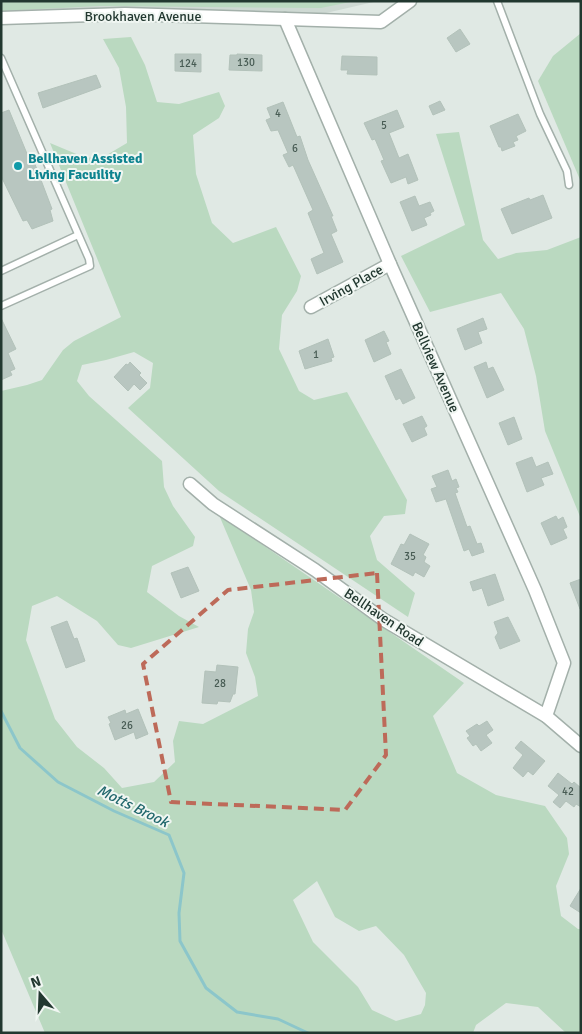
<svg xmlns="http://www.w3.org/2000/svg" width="582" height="1034" viewBox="0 0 582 1034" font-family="Signika,sans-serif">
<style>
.built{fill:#ced9d3}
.green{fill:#bad9c0;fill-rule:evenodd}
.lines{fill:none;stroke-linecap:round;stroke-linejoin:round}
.stream{stroke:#8cc6ca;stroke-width:3}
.building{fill:#b8c6c0;stroke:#b3c2ba}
.service-casing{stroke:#a3b0aa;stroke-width:9}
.minor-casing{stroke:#a3b0aa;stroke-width:15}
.service{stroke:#fff;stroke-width:6}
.minor{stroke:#fff;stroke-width:12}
.marked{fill:none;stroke:#bd6a59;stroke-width:4;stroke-dasharray:10 6;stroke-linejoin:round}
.culture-dot{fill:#0f9aa8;stroke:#f0f6f2;stroke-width:2}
.labels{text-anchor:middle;stroke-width:4;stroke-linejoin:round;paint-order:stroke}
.number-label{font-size:11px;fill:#485c54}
.street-label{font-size:14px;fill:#223830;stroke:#f0f6f2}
.culture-label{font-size:14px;font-weight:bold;fill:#0d838f;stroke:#f0f6f2;text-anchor:start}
.water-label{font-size:15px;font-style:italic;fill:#22686d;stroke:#f0f6f2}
</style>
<rect width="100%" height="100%" fill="#e0e9e4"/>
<polygon class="built" points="1,1 378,1 326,13 1,14"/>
<g class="green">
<polygon points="1,1 355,1 321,8 100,6 1,11"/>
<polygon points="581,33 581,182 538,81 553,56"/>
<path d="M131 37 145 65 157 102 179 104 219 92 225 106 219 118 193 135 196 174 212 223 233 243 276 227 301 276 297 291 282 315 279 349 299 391 314 400 347 392 407 500 405 514 384 516 370 536 377 560 415 593 408 617 219 491 128 408 150 388 153 363 134 352 106 360 82 365 77 381 89 396 162 461 164 487 173 506 195 537 193 546 152 566 147 592 179 616 199 627 131 648 118 645 97 621 57 596 32 606 26 640 55 719 77 747 104 768 122 788 154 782 175 762 173 741 179 721 203 724 258 696 255 677 246 653 248 629 254 612 251 590 219 515 464 683 433 716 457 773 496 795 545 806 567 838 569 854 556 886 561 916 578 929H581V1033H566L538 1007 506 1003 476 1025 473 1033H45L1 929V391L27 385 42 380 63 350 74 341 121 317 50 143 86 158 105 156 127 143 126 107 119 68 103 39ZM317 881 335 917 359 931 376 926 404 955 426 993 425 1005 421 1014 396 1021 372 1010 358 987 313 942 293 900Z"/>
<polygon points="459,132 483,240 498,259 516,253 547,250 581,237 581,519 545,431 536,376 524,329 501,293 430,312 401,256 465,225 436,134"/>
</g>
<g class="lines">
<polyline class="stream" points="1,711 20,748 58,782 114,811 169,835 184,873 179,913 180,941 206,988 237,1012 278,1019 308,1033"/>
</g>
<g class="building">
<polygon points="460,29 470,44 456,52 447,38"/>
<polygon points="175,54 201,54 201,72 175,71"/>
<polygon points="237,54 262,55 262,71 229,70 230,55 237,55"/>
<polygon points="342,56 377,57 377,75 347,74 348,70 341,70"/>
<polygon points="96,75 101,87 43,108 38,93"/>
<polygon points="440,101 445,110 433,115 429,106"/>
<polygon points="283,102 297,137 300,136 308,160 333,216 331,216 337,231 331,234 343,262 317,274 311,259 324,253 308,213 313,210 293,165 289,167 283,155 288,153 278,130 271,131 266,120 271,118 267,108"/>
<polygon points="9,110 30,161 33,159 52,209 50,210 53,221 32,229 27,220 23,221 1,176 1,113"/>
<polygon points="397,110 404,127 389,133 399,158 408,154 418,180 408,184 406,177 391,183 381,161 384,160 375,139 372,140 364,123"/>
<polygon points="518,114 526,131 516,136 518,140 513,142 515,146 502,151 501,147 499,147 490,126"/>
<polygon points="543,195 552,218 512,234 501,209 529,198 530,200"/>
<polygon points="415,196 419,206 430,202 434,211 430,213 431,215 424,218 427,225 412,231 400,202"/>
<polygon points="1,318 16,349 8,353 15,369 10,371 12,375 1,380"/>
<polygon points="483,318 487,329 478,332 482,343 465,350 457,329"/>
<polygon points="384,331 389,341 386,342 391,354 374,362 365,340"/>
<polygon points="328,339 334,357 331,358 332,361 305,369 299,351"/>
<polygon points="130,362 141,373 139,375 147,383 140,390 134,384 128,391 114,377 126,364 128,365"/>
<polygon points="486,362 488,369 493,367 504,390 487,398 474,367"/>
<polygon points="401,369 415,398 403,404 400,398 396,400 385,376"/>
<polygon points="422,416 427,426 424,428 427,435 412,442 403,424"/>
<polygon points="514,417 522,439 508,445 499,423"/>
<polygon points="532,457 536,467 548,462 553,474 541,478 544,485 527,492 516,463"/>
<polygon points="448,470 452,481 456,479 459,487 456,488 458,492 455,493 467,527 470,526 477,544 481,543 484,552 472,556 469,549 464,551 446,499 436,502 431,489 437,487 432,476"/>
<polygon points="556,516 558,520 563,517 567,527 563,529 567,538 551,545 541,523"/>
<polygon points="410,534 429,544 423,555 426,557 424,562 430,566 424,577 415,572 413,576 391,564 401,544 404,545"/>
<polygon points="188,567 199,591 181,598 171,573"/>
<polygon points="495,574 504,600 488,606 482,588 473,591 470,582"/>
<polygon points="581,579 581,609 580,609 570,583"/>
<polygon points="508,617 520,641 500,649 495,637 498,633 494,622"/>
<polygon points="67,621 74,639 77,638 85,661 66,668 51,627"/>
<polygon points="217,665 238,667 235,694 233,694 230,702 218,701 217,704 202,703 205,671 216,672"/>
<polygon points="138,709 148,734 136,739 134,732 115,740 109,724 111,723 108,717 125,710 126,714"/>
<polygon points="487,721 493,730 486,735 492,743 481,751 476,744 473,746 467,738 470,736 466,731 477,724 479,726"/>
<polygon points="521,741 545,761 533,775 528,771 523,777 513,768 523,755 515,748"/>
<polygon points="558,773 572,784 574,782 581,788 581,807 576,804 574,807 566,801 560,808 553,802 559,795 548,786"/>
<polygon points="581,888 581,913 570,906"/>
</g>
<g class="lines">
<defs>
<g id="service">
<polyline points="497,1 540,114 567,171 569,185"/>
<polyline points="1,58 89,259 90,266 1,306"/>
<polyline points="1,271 78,235"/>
</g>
<g id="minor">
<polyline points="1,18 125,14 381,22 410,1"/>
<polyline points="285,19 390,264 535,590 564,663 546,716"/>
<polyline points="311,307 390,264"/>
<polyline points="190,484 213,504 315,570 384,620 546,716 581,746"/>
</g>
</defs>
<use href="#service" class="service-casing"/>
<use href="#minor" class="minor-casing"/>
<use href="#service" class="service"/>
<use href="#minor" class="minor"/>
</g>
<path class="marked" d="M377 573 386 755 345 810 171 802 143 664 228 590Z"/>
<circle class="culture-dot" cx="18" cy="166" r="5"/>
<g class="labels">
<g class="number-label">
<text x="246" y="66">130</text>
<text x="188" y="67">124</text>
<text x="278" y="117">4</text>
<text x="384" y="129">5</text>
<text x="295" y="152">6</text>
<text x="316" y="358">1</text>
<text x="410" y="560">35</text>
<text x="220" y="687">28</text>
<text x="127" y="729">26</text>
<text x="568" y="795">42</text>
</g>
<g class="street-label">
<text x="143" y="21">Brookhaven Avenue</text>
<text transform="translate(351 285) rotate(-29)" y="5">Irving Place</text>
<text transform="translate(436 367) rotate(66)" y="5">Bellview Avenue</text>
<text transform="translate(384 617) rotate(34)" y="5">Bellhaven Road</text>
</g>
<g class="culture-label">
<text x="28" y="163">Bellhaven Assisted<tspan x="28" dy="16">Living Facuility</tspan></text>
</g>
<g class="water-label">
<text transform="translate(133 806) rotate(26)" y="5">Motts Brook</text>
</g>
</g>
<rect width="582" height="1034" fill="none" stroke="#223830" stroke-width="5"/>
<g transform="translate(40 994) rotate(341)" stroke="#f0f6f2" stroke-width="4" paint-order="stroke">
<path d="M0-4L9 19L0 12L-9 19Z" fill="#223830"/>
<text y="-8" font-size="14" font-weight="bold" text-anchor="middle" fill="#223830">N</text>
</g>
</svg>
